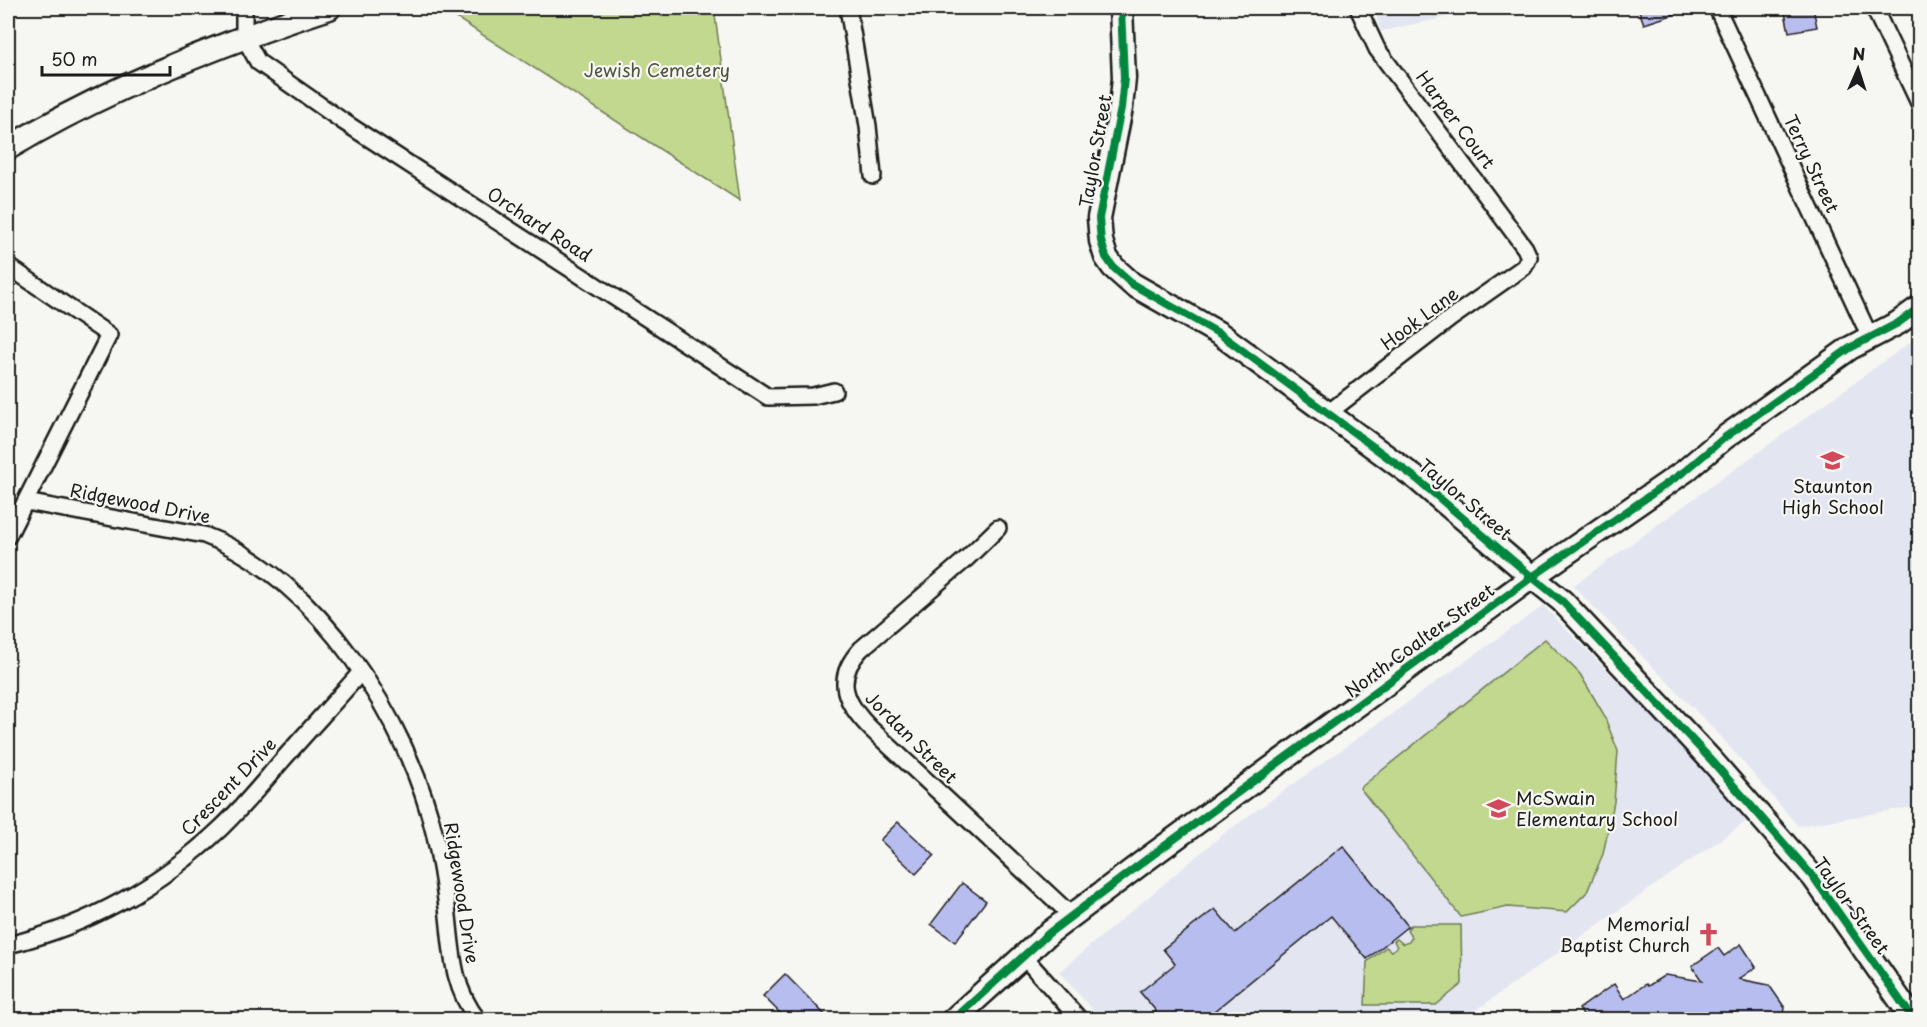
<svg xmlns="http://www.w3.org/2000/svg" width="1927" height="1027" viewBox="0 0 1927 1027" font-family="'Playpen Sans',sans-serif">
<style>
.built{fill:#e3e5f1}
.green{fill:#c1d88e;stroke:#6e7a55;stroke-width:1.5}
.building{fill:#b8bdef;stroke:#1c1c1c;stroke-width:1.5}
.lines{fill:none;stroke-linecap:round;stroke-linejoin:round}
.street-casing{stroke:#1c1c1c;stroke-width:20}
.secondary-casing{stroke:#1c1c1c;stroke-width:27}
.street{stroke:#f6f6f2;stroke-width:15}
.secondary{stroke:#f6f6f2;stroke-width:22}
.cycleway-casing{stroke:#f6f6f2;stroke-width:11}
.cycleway{stroke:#00873e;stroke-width:8}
.labels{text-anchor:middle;stroke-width:4.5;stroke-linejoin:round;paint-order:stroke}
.park-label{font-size:18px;fill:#4e543e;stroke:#f6f6f2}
.street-label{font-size:18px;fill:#1c1c1c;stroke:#f6f6f2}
.poi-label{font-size:18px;fill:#1c1c1c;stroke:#f6f6f2}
</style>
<rect width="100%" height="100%" fill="#f6f6f2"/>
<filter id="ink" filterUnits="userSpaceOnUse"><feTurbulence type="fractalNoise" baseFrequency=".0167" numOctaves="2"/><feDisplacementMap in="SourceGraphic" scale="12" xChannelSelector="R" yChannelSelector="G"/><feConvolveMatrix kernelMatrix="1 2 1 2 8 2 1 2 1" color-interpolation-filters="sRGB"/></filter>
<g filter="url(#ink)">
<g class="built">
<polygon points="1374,8 1489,8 1381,31"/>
<polygon points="1919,336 1919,806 1798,826 1716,731 1573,586"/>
<polygon points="1543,606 1688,752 1747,821 1463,1019 1101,1019 1059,972 1222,835"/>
</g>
<g class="green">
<polygon points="441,8 714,8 740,201"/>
<polygon points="1545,639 1580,674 1603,713 1618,751 1614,802 1603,854 1587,892 1567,912 1508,907 1461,917 1360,788"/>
<polygon points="1411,925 1461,925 1462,984 1436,1005 1365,1005 1367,962 1386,947 1391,951 1397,947 1394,941 1397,939 1403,944 1409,942 1412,937 1407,930"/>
<rect x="1333" y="1014" width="51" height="5"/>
</g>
<g class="building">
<polygon points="1638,8 1685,8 1685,11 1644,24"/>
<polygon points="1784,8 1813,8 1817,27 1789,32"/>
<polygon points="898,822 934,855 916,874 880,840"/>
<polygon points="1343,846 1408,926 1367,959 1331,916 1203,1020 1146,1020 1156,1011 1140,992 1175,964 1163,949 1215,909 1235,933"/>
<polygon points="962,883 986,901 955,942 931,924"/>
<polygon points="1741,944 1756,967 1739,979 1769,985 1785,1008 1783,1020 1656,1020 1652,1014 1642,1020 1586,1020 1579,1009 1614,984 1624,999 1646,984 1648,986 1665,975 1702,981 1692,966 1718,948 1724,956"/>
<polygon points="785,974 830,1020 787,1020 763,996"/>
</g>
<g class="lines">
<defs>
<g id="street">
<polyline points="244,8 244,37 258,62 344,122 768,397 813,396 834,391"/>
<polyline points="848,8 868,126 873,176"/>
<polyline points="1717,8 1870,337"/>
<polyline points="1874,8 1920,105"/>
<polyline points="8,266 109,335 8,536"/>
<polyline points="1328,413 1451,318 1524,267 1529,257 1525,248 1377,49 1358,8"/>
<path d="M26 502 204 535C317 577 409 722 435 836 440 859 444 884 447 907 452 948 451 986 478 1020"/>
<path d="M998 528 966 559 861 649C833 679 845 703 871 729L1071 915"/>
<path d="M8 945C88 926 161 885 221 828 242 808 260 786 279 764 306 733 334 703 361 672"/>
<polyline points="1023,956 1080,1020"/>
</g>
<g id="secondary">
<polyline points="1121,8 1124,78 1121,108 1099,218 1101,241 1106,257 1113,267 1132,284 1220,334 1417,479 1532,577 1562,601 1713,762 1814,878 1914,1020"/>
<path d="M8 148C108 88 219 44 329 8"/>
<polyline points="953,1020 1049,933 1147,859 1532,577 1685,471 1724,438 1850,348 1898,323 1920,307"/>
</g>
</defs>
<use href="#street" class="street-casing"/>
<use href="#secondary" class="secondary-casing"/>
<use href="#street" class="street"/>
<use href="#secondary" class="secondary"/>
<defs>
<g id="cycleway">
<polyline points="1121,8 1124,78 1121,108 1099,218 1101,241 1106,257 1113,267 1132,284 1220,334 1417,479 1532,577 1562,601 1713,762 1814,878 1914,1020"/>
<polyline points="953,1020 1049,933 1147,859 1532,577 1685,471 1724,438 1850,348 1898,323 1920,307"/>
</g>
</defs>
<use href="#cycleway" class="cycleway-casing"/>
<use href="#cycleway" class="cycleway"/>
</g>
</g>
<defs>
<symbol id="school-bare" viewBox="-9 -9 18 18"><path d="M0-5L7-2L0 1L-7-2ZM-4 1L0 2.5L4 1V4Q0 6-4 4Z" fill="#d1495b" stroke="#f6f6f2" stroke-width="2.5" paint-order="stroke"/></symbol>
<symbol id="church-bare" viewBox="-9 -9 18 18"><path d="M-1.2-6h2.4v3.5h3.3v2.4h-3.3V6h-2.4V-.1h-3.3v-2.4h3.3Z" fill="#d1495b" stroke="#f6f6f2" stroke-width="2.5" paint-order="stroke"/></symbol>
</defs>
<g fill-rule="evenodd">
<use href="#school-bare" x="1816" y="444" width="33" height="33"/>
<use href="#school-bare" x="1482" y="792" width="33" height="33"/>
<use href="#church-bare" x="1692" y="918" width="33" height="33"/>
</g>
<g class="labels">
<g class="park-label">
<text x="657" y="77">Jewish Cemetery</text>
</g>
<g class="street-label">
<text transform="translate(1455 120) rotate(53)" y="6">Harper Court</text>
<text transform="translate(1096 151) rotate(-80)" y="6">Taylor Street</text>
<text transform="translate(1811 164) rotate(65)" y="6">Terry Street</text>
<text transform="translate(539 225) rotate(33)" y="6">Orchard Road</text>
<text transform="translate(1420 319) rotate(-37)" y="6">Hook Lane</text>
<text transform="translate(1465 500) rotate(40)" y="6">Taylor Street</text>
<text transform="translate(140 504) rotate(11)" y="6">Ridgewood Drive</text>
<text transform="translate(1420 641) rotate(-36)" y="6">North Coalter Street</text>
<text transform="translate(911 738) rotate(45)" y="6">Jordan Street</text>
<text transform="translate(229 787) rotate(-46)" y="6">Crescent Drive</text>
<text transform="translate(461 893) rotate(81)" y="6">Ridgewood Drive</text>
<text transform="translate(1851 906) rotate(54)" y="6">Taylor Street</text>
</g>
<g class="poi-label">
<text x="1833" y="493">Staunton<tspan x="1833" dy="21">High School</tspan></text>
<text x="1516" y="805" text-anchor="start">McSwain<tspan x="1516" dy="21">Elementary School</tspan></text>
<text x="1690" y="931" text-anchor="end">Memorial<tspan x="1690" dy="21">Baptist Church</tspan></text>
</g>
</g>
<rect width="1927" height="1027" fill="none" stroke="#f6f6f2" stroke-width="30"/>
<rect x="15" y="15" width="1897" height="997" fill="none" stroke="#1c1c1c" stroke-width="2" filter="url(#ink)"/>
<g transform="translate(1858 69) rotate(3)" stroke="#f6f6f2" stroke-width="4.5" paint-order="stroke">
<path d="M0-4.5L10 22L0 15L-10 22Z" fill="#1c1c1c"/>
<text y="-9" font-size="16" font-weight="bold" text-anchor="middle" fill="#1c1c1c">N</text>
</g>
<path d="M42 66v9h128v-9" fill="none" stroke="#1c1c1c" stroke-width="3"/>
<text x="51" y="66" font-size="18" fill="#1c1c1c" stroke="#f6f6f2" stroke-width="4.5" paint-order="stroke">50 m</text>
</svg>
